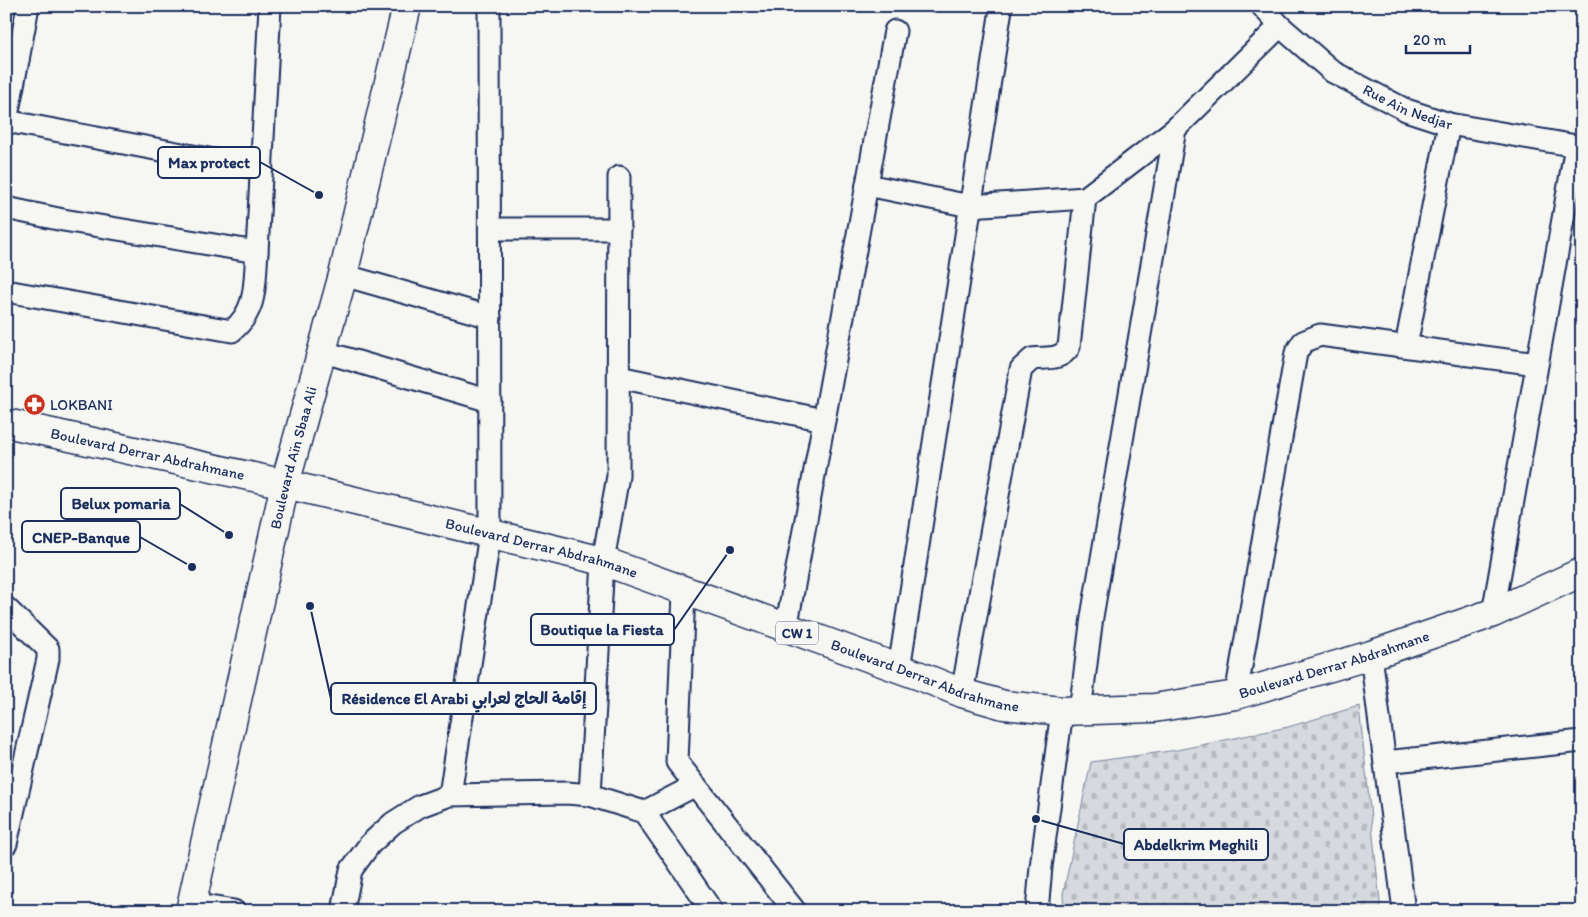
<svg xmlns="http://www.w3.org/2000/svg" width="1588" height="917" viewBox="0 0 1588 917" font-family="Itim,'Playpen Sans Arabic',sans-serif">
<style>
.cemetery{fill:url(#cemetery-stones);stroke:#78849e}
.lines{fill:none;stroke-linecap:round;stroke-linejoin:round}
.street-casing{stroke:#1b2f5e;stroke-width:25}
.secondary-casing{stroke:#1b2f5e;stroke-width:31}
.primary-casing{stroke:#1b2f5e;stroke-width:31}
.street{stroke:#f6f6f2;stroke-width:21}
.secondary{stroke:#f6f6f2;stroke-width:28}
.primary{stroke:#f6f6f2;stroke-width:28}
.labels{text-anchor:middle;stroke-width:4.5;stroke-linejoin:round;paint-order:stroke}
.shield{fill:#f6f6f2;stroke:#5d6b8a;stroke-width:1}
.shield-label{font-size:14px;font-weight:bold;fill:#1b2f5e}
.street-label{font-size:15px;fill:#1b2f5e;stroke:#f6f6f2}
.poi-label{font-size:15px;fill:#1b2f5e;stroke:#f6f6f2;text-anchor:start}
.leader{fill:none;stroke:#1b2f5e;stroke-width:2}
.callout-dot{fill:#1b2f5e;stroke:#f6f6f2;stroke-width:2}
.callout{fill:#f6f6f2;stroke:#1b2f5e;stroke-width:2}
.callout-label{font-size:16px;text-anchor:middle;font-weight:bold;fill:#1b2f5e}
</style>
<defs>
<pattern id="cemetery-stones" width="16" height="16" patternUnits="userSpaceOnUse" patternTransform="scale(1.25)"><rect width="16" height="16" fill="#d6d9dd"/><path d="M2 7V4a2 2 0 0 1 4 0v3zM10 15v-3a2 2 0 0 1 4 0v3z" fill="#b7bbc0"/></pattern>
</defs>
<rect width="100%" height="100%" fill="#f6f6f2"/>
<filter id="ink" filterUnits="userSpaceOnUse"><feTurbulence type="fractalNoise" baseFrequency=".02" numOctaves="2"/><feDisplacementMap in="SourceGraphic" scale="10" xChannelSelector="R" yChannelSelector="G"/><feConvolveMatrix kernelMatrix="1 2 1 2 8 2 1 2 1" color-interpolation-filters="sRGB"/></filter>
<g filter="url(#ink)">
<polygon class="cemetery" points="1359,706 1381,911 1064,911 1063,894 1091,762 1177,750 1288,727"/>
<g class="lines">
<defs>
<g id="street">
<path id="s1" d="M1262 6 1280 26 1333 72 1406 110 1449 124 1582 147"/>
<polyline points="6,58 18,60 6,121"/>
<polyline points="18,60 28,6"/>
<polyline points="6,121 262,169"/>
<polyline points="867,185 970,206 1085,198 1175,129"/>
<path d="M6 208 63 220 257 252C254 284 258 309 232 331L6 291"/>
<polyline points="490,229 619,229"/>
<polyline points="257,252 270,6"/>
<polyline points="343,275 490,317"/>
<polyline points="1406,346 1449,124"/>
<polyline points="321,351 490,401"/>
<polyline points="619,377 824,420"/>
<polyline points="684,592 677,762 795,911"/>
<polyline points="6,608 48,649 48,659 6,844"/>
<polyline points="1493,613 1576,146"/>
<polyline points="786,629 895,31"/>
<polyline points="1371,655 1404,911"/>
<polyline points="899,669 1001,9"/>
<path d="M962 693 1021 369 1032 359C1047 357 1060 361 1069 347L1085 198"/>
<polyline points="1236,695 1296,353 1303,342 1320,335 1537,364"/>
<polyline points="1080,711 1092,617 1175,129 1280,26"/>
<polyline points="1385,762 1582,741"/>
<polyline points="450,795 490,534 489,6"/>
<polyline points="590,795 603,561 618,476 619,177"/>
<polyline points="644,812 694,786"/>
<polyline points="191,904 234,911"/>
<polyline points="343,911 351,870 370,844 393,823 420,806 450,795 567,793 590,795 644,812 712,911"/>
<polyline points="1037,911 1041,867 1062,711"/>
</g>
<g id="secondary">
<path id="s2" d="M190 911 285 484 343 275 407 6"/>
</g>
<g id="primary">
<path id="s3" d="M6 423 285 484 603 561 920 676 962 693 1004 705 1062 711 1154 708 1236 695 1371 655 1493 613 1582 572"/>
</g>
</defs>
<use href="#street" class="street-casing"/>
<use href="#secondary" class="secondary-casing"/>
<use href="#primary" class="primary-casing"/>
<use href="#street" class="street"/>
<use href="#secondary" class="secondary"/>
<use href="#primary" class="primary"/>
</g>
</g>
<defs>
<symbol id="pharmacy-disc" viewBox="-11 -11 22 22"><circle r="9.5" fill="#c8321e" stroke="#f6f6f2"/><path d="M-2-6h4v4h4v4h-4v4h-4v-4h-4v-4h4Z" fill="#fff"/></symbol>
</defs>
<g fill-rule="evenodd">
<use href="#pharmacy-disc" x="22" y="392" width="25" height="25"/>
</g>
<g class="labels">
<rect class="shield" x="776" y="621.5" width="42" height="23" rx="4"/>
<g class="shield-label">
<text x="797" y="638">CW 1</text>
</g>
<g class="street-label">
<text dy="5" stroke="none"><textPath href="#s1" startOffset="180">Rue Ain Nedjar</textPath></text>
<text dy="5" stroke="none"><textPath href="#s3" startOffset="145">Boulevard Derrar Abdrahmane</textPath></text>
<text dy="5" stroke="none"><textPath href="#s2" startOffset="465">Boulevard Aïn Sbaa Ali</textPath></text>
<text dy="5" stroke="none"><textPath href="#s3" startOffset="550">Boulevard Derrar Abdrahmane</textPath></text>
<text dy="5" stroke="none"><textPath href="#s3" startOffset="1375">Boulevard Derrar Abdrahmane</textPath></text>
<text dy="5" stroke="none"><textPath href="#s3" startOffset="955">Boulevard Derrar Abdrahmane</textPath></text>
</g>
<g class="poi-label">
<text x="50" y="410">LOKBANI</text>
</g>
</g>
<path class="leader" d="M319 195L260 162M229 535L180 504M192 567L140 537M730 550L674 630M310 606L331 699M1036 819L1124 844"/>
<g class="callout-dot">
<circle cx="319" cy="195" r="5"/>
<circle cx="229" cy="535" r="5"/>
<circle cx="192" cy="567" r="5"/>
<circle cx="730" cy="550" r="5"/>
<circle cx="310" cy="606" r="5"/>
<circle cx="1036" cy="819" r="5"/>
</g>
<g class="callout">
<rect x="158" y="147" width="102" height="31" rx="5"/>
<rect x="61" y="488" width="119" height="31" rx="5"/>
<rect x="22" y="521" width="118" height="31" rx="5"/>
<rect x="531" y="614" width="143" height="31" rx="5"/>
<rect x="331" y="683" width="265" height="31" rx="5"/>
<rect x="1124" y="829" width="144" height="31" rx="5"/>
</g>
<g class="callout-label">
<text x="209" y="168">Max protect</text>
<text x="121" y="509">Belux pomaria</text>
<text x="81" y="543">CNEP-Banque</text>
<text x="602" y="635">Boutique la Fiesta</text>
<text x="464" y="704">Résidence El Arabi إقامة الحاج لعرابي</text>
<text x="1196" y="850">Abdelkrim Meghili</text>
</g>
<rect width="1588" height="917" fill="none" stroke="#f6f6f2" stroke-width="25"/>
<rect x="12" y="12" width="1563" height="892" fill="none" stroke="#1b2f5e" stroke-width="2" filter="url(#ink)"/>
<path d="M1406 45v8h64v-8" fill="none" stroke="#1b2f5e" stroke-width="2.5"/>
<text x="1413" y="45" font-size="15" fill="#1b2f5e" stroke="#f6f6f2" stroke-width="4" paint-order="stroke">20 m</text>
</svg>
